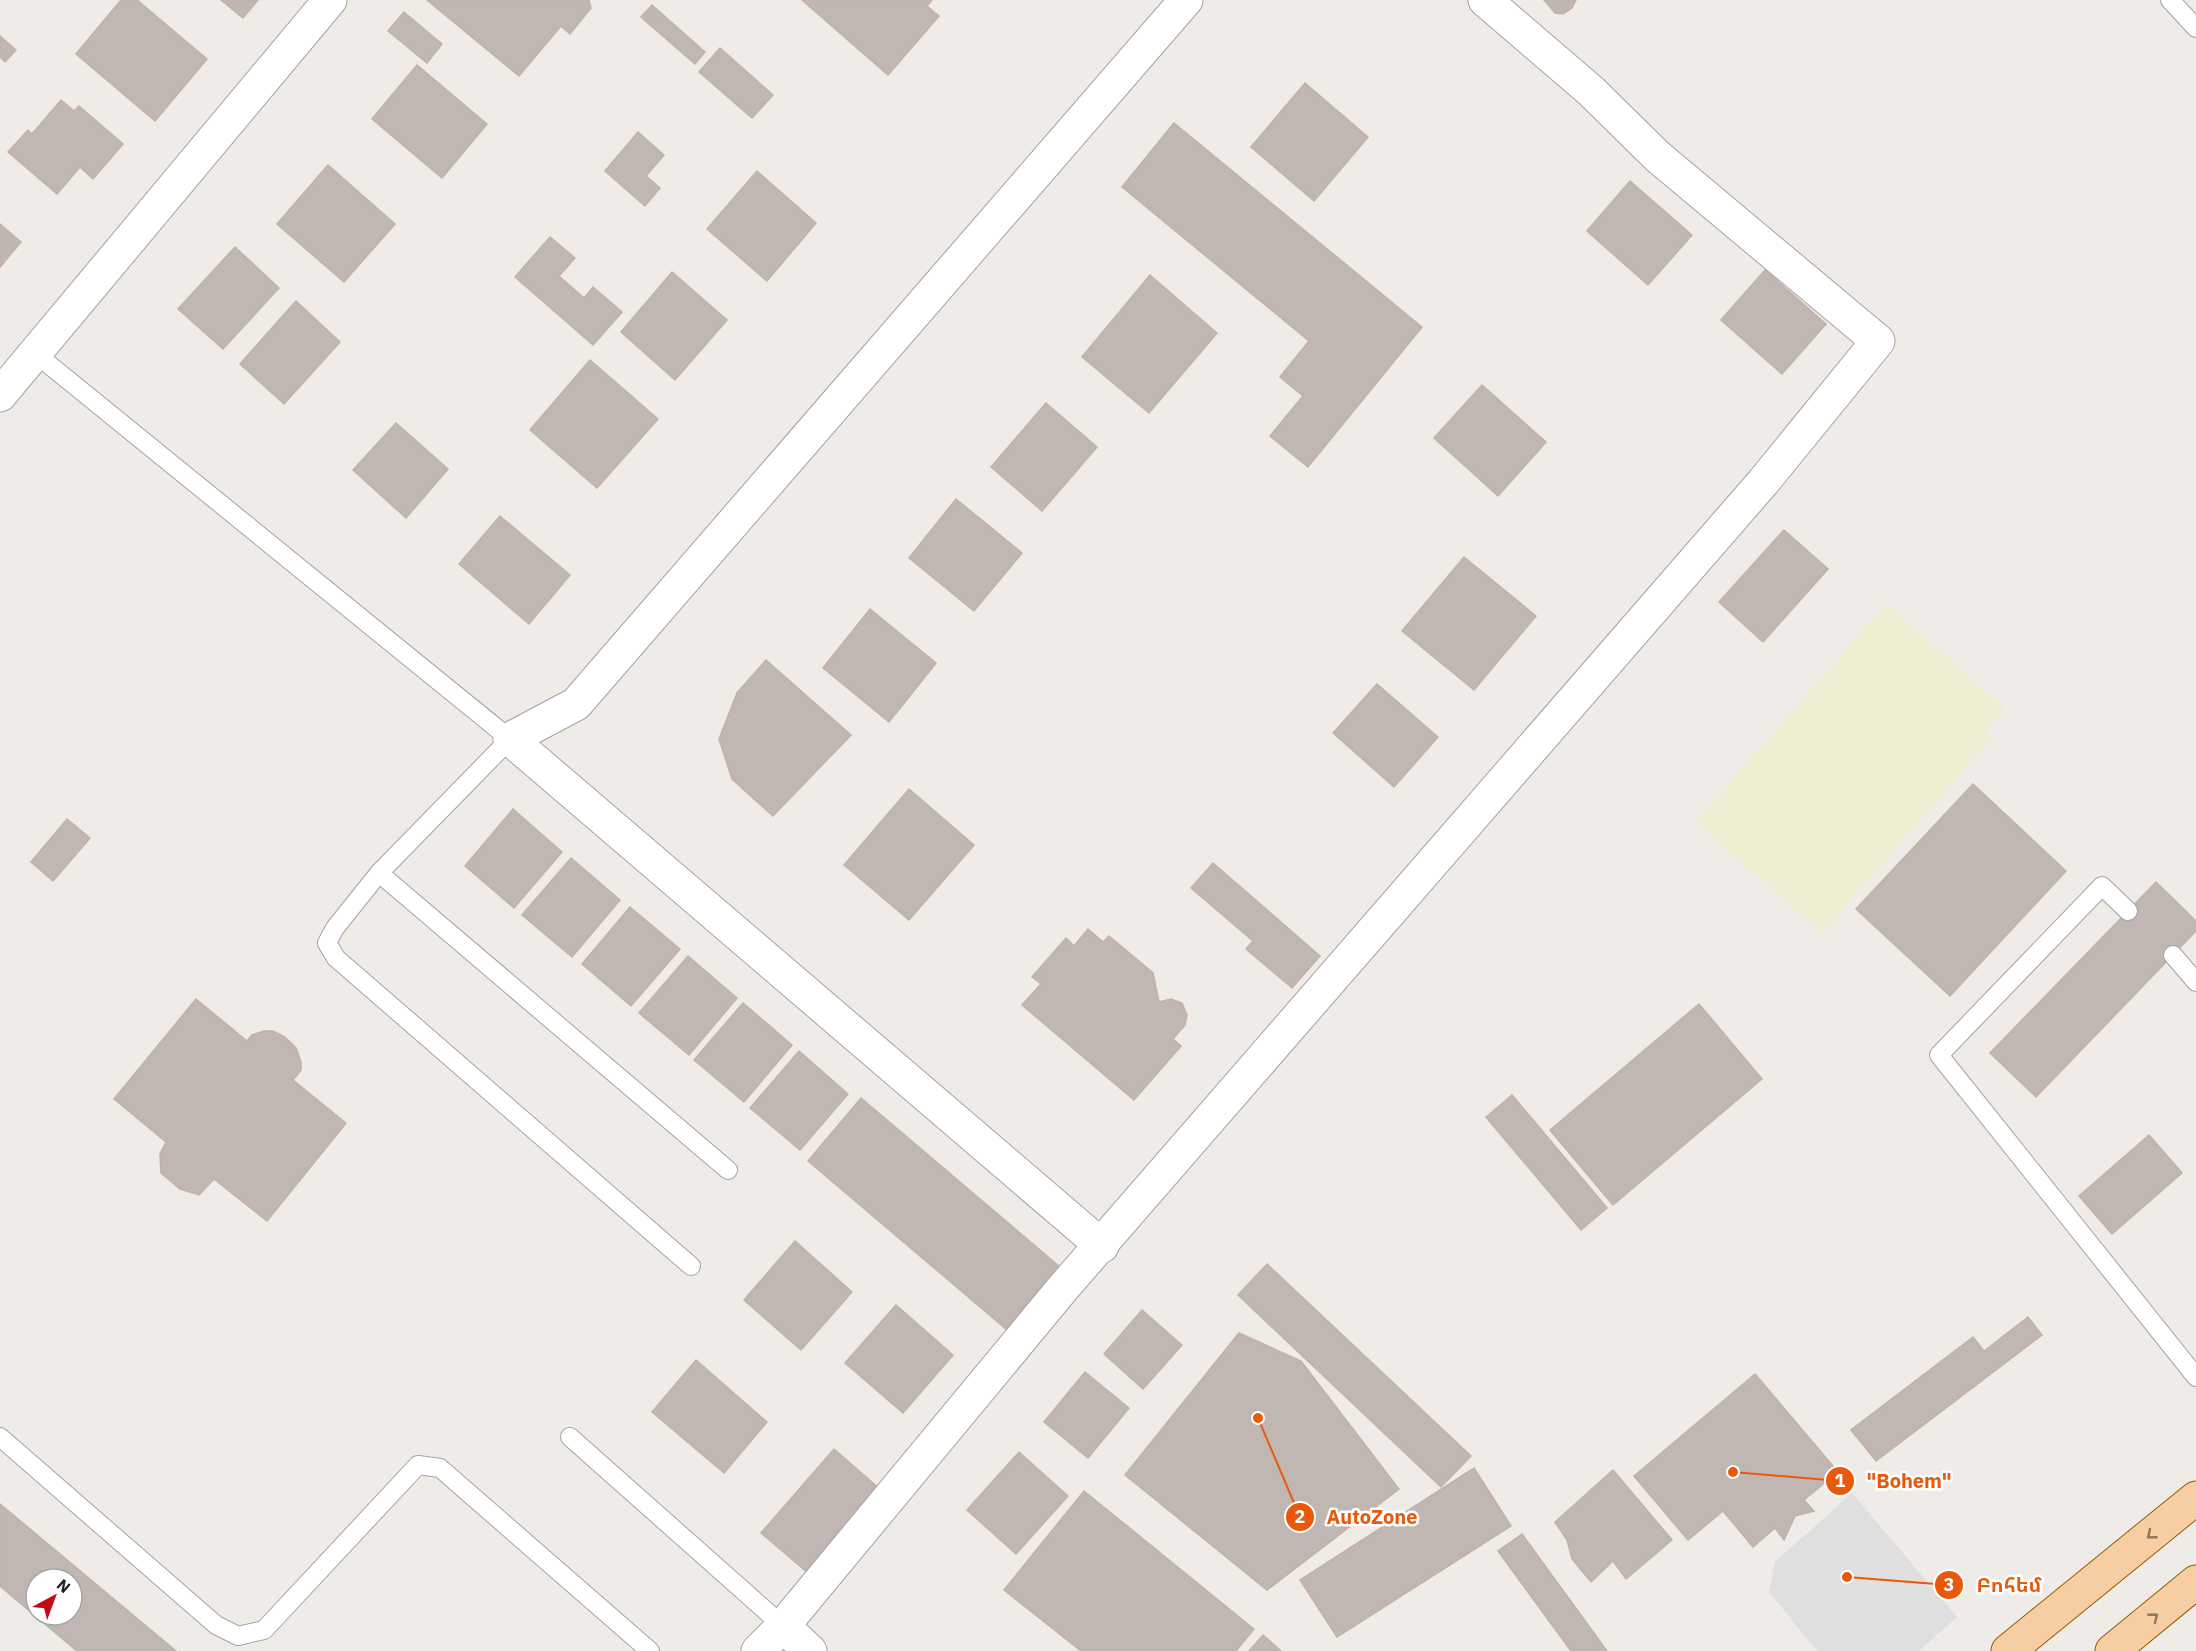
<svg xmlns="http://www.w3.org/2000/svg" width="2196" height="1651" viewBox="0 0 2196 1651" font-family="'IBM Plex Sans','Noto Sans Armenian',sans-serif">
<style>
.farmland{fill:#ededd2}
.parking{fill:#dfdfdf}
.building{fill:#c0b7b2;stroke:#c0b2a9;stroke-width:1.5;fill-rule:evenodd}
.lines{fill:none;stroke-linecap:round;stroke-linejoin:round}
.service-casing{stroke:#a3a3a3;stroke-width:20}
.minor-casing{stroke:#a3a3a3;stroke-width:35}
.primary-casing{stroke:#925c07;stroke-width:35}
.service{stroke:#fff;stroke-width:18}
.minor{stroke:#fff;stroke-width:33}
.primary{stroke:#f7cea3;stroke-width:33}
.oneway{stroke:#8b7661}
.leader{fill:none;stroke:#e8590c;stroke-width:2}
.callout-dot{fill:#e8590c;stroke:#fff;stroke-width:2}
.mark-label{font-size:18px;text-anchor:middle;font-weight:bold;fill:#fff}
.callout-label{font-size:20px;text-anchor:middle;font-weight:bold;fill:#e8590c;stroke:#fff;stroke-width:5;stroke-linejoin:round;paint-order:stroke}
</style>
<rect width="100%" height="100%" fill="#efebe6"/>
<polygon class="farmland" points="1886,604 2005,708 1985,731 1992,738 1822,933 1695,822"/>
<polygon class="parking" points="1852,1493 1957,1617 1919,1651 1817,1651 1769,1592 1775,1562"/>
<g class="building">
<polygon points="121,0 137,0 207,59 155,121 76,54"/>
<polygon points="221,0 258,0 243,18"/>
<polygon points="427,0 589,0 591,8 570,34 561,26 519,76"/>
<polygon points="802,0 932,0 927,6 939,16 888,75"/>
<polygon points="1544,0 1576,0 1572,8 1563,14 1555,13"/>
<polygon points="652,5 705,52 695,64 641,17"/>
<polygon points="404,12 442,44 427,63 388,31"/>
<polygon points="0,36 16,50 5,62 0,57"/>
<polygon points="720,48 773,95 752,118 699,72"/>
<polygon points="417,65 487,124 442,178 372,119"/>
<polygon points="1305,83 1368,137 1314,201 1251,147"/>
<polygon points="61,100 74,111 79,106 123,144 93,179 80,167 57,194 8,152 28,130 32,134"/>
<polygon points="1174,123 1422,327 1308,467 1270,436 1303,396 1280,377 1309,341 1122,187"/>
<polygon points="638,132 664,155 646,176 660,188 645,206 605,171"/>
<polygon points="328,165 395,224 344,282 277,224"/>
<polygon points="757,171 816,223 767,281 707,229"/>
<polygon points="1630,181 1692,235 1648,285 1587,231"/>
<polygon points="0,224 21,242 0,267"/>
<polygon points="550,237 575,258 559,276 584,298 593,287 622,312 593,345 515,277"/>
<polygon points="235,247 279,288 223,349 178,309"/>
<polygon points="1765,270 1826,324 1782,374 1721,320"/>
<polygon points="672,272 727,320 675,380 621,332"/>
<polygon points="1150,275 1217,333 1149,413 1082,357"/>
<polygon points="296,301 340,342 284,404 240,364"/>
<polygon points="590,360 658,419 597,488 530,430"/>
<polygon points="1482,385 1546,442 1498,496 1434,438"/>
<polygon points="1046,403 1097,447 1042,511 991,467"/>
<polygon points="396,423 448,469 406,518 353,470"/>
<polygon points="956,499 1022,553 974,611 909,558"/>
<polygon points="500,516 570,575 529,624 459,564"/>
<polygon points="1784,530 1828,569 1763,642 1719,602"/>
<polygon points="1464,557 1536,616 1474,690 1402,631"/>
<polygon points="870,609 936,663 889,722 823,668"/>
<polygon points="766,660 851,735 773,816 732,779 719,739 737,693"/>
<polygon points="1377,684 1438,737 1394,787 1333,733"/>
<polygon points="1973,784 2066,871 1950,996 1856,909"/>
<polygon points="909,789 974,845 909,920 844,865"/>
<polygon points="513,809 562,852 514,908 465,866"/>
<polygon points="67,819 90,838 53,881 31,862"/>
<polygon points="571,858 620,900 572,957 522,915"/>
<polygon points="1213,863 1320,956 1292,988 1246,949 1253,941 1191,888"/>
<polygon points="2156,882 2196,921 2196,931 2036,1097 1990,1053"/>
<polygon points="630,907 680,949 631,1006 582,964"/>
<polygon points="1088,929 1103,942 1109,936 1153,973 1159,1002 1171,999 1182,1003 1187,1015 1185,1025 1173,1039 1181,1046 1134,1100 1022,1005 1041,984 1032,977 1066,938 1074,946"/>
<polygon points="688,956 737,998 689,1055 639,1013"/>
<polygon points="196,999 247,1041 252,1035 264,1031 273,1031 285,1037 296,1048 301,1062 301,1070 293,1080 346,1123 267,1221 214,1179 199,1195 180,1189 161,1173 160,1154 166,1142 114,1099"/>
<polygon points="743,1003 792,1045 744,1102 694,1060"/>
<polygon points="1699,1004 1762,1079 1613,1205 1550,1130"/>
<polygon points="799,1051 848,1094 800,1150 750,1108"/>
<polygon points="1512,1095 1607,1208 1581,1230 1486,1117"/>
<polygon points="861,1098 1060,1267 1006,1329 808,1161"/>
<polygon points="2149,1135 2182,1173 2112,1234 2079,1196"/>
<polygon points="795,1241 852,1292 801,1350 744,1300"/>
<polygon points="1267,1264 1471,1456 1441,1487 1238,1295"/>
<polygon points="896,1305 953,1355 903,1413 845,1363"/>
<polygon points="1142,1310 1182,1345 1143,1389 1104,1354"/>
<polygon points="2028,1317 2042,1335 1876,1461 1851,1430 1973,1337 1984,1351"/>
<polygon points="1239,1333 1301,1361 1399,1489 1267,1590 1125,1475"/>
<polygon points="696,1360 767,1422 724,1473 652,1412"/>
<polygon points="1085,1372 1129,1408 1088,1458 1044,1422"/>
<polygon points="1755,1374 1838,1472 1804,1500 1814,1511 1795,1516 1784,1540 1775,1528 1753,1547 1723,1511 1688,1540 1634,1476"/>
<polygon points="834,1449 881,1490 808,1573 761,1533"/>
<polygon points="1019,1452 1068,1496 1016,1554 967,1510"/>
<polygon points="1474,1468 1511,1526 1337,1637 1300,1580"/>
<polygon points="1613,1470 1672,1540 1626,1579 1613,1561 1591,1582 1572,1559 1567,1540 1555,1522"/>
<polygon points="1084,1491 1254,1629 1236,1651 1081,1651 1004,1590"/>
<path d="M0 1504 176 1651H77L0 1586ZM36 1579H72V1615H36Z"/>
<polygon points="1522,1534 1607,1651 1571,1651 1498,1551"/>
<polygon points="1263,1635 1281,1651 1249,1651"/>
</g>
<g class="lines">
<defs>
<g id="service">
<polyline points="2170,0 2196,28"/>
<polyline points="36,354 510,739 379,873 335,928 327,943 336,958 691,1266"/>
<polyline points="379,873 728,1170"/>
<polyline points="2128,911 2102,886 1939,1055 2196,1377"/>
<polyline points="2173,955 2196,982"/>
<polyline points="0,1437 216,1625 238,1636 264,1630 418,1465 440,1468 650,1651"/>
<polyline points="570,1437 783,1626"/>
</g>
<g id="minor">
<polyline points="0,395 330,0"/>
<polyline points="1102,1246 510,739 576,704 1186,0"/>
<polyline points="783,1626 810,1651"/>
<polyline points="758,1651 783,1626 1063,1288 1764,481 1878,341 1657,156 1591,91 1485,0"/>
</g>
<g id="primary">
<polyline points="2008,1651 2196,1498"/>
<polyline points="2112,1651 2196,1582"/>
</g>
</defs>
<use href="#service" class="service-casing"/>
<use href="#minor" class="minor-casing"/>
<use href="#primary" class="primary-casing"/>
<use href="#service" class="service"/>
<use href="#minor" class="minor"/>
<use href="#primary" class="primary"/>
</g>
<defs><path id="oneway-chevron" d="M-2-3.5L2.5 0L-2 3.5" fill="none" stroke-width="1.6" stroke-linecap="round" stroke-linejoin="round" transform="scale(1.5)"/></defs>
<g class="oneway">
<use href="#oneway-chevron" transform="translate(2151 1535) rotate(141)"/>
<use href="#oneway-chevron" transform="translate(2154 1617) rotate(-39)"/>
</g>
<path class="leader" d="M1733 1472L1840 1481M1258 1418L1300 1517M1847 1577L1949 1585"/>
<g class="callout-dot">
<circle cx="1733" cy="1472" r="6"/>
<circle cx="1258" cy="1418" r="6"/>
<circle cx="1847" cy="1577" r="6"/>
<circle cx="1840" cy="1481" r="15"/>
<circle cx="1300" cy="1517" r="15"/>
<circle cx="1949" cy="1585" r="15"/>
</g>
<g class="mark-label">
<text x="1840" y="1487">1</text>
<text x="1300" y="1523">2</text>
<text x="1949" y="1591">3</text>
</g>
<g class="callout-label">
<text x="1909" y="1488">"Bohem"</text>
<text x="1372" y="1524">AutoZone</text>
<text x="2009" y="1592">Բոհեմ</text>
</g>
<g transform="translate(54 1597) rotate(41)"><circle r="28" fill="#ffffff" stroke="#a5a5a5" stroke-width="1.5"/>
<path d="M0-4.5L10 22L0 15L-10 22Z" fill="#c40a15"/>
<text y="-9" font-size="16" font-weight="bold" text-anchor="middle" fill="#1f1f1f">N</text>
</g>
</svg>
